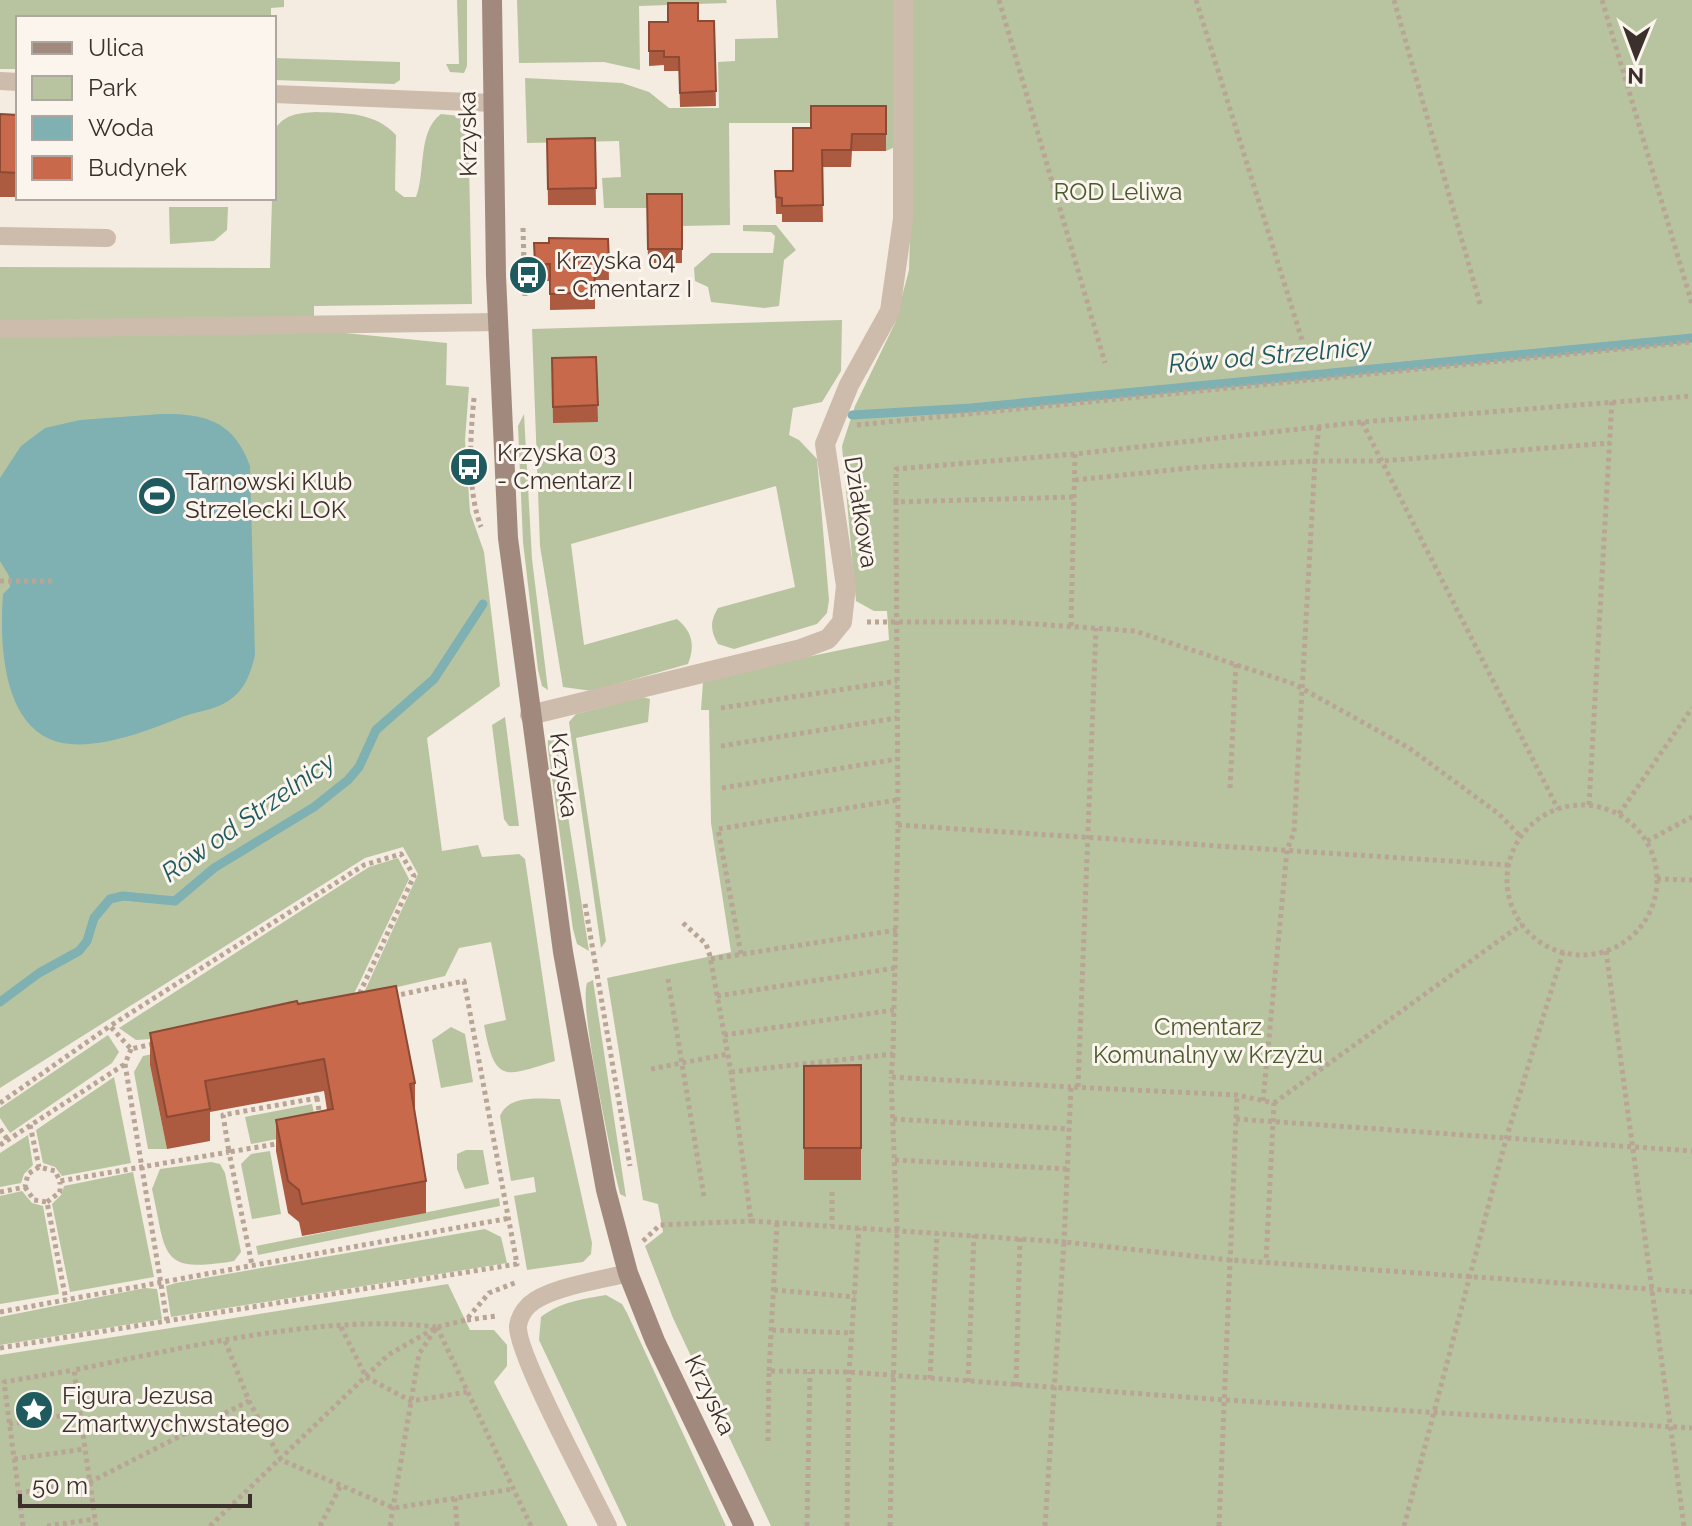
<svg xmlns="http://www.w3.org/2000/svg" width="1692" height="1526" viewBox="0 0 1692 1526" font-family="Raleway,sans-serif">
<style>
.green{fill:#b8c4a0}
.water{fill:#7fb0b2}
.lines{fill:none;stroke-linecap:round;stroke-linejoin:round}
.stream{stroke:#7fb0b2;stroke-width:9}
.path{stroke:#b9a596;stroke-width:5;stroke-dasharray:4 4;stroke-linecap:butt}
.lane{stroke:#cdbbac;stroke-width:18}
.street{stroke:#cdbbac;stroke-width:20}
.secondary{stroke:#a18a7d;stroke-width:20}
.wall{fill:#ac5a40}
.building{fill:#c8694b;stroke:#8c4a34;stroke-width:2}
.labels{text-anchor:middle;stroke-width:6;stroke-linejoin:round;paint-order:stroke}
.street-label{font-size:24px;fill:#3b302b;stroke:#fbf5ee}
.park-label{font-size:24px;fill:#4a5a2e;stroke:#fbf5ee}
.poi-label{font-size:24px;fill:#3b302b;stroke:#fbf5ee;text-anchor:start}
.water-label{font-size:26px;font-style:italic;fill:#1f5a5e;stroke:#fbf5ee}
</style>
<rect width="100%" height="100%" fill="#f4ebe1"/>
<g class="green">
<polygon points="0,0 284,0 284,7 271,8 271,18 18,18 18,69 0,69"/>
<polygon points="457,0 467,0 467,66 464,73 450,72 446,64 459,64"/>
<polygon points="517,0 726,0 727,3 639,6 640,70 604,62 519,63"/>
<polygon points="776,0 895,0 895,147 886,151 886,123 729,123 730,225 682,226 681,208 604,208 602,178 621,177 619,141 527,143 525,78 622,83 649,92 669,108 719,108 718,62 735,61 735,39 778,38"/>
<polygon points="912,0 1692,0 1692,1526 771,1526 673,1318 645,1246 663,1232 658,1204 643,1200 607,978 731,952 711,823 709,710 701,710 703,682 710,677 889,640 887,611 874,611 856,601 842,446 855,406 895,323 909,270 913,138"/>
<polygon points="274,58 400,62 400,80 394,84 274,80"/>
<path d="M316 112C345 113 375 112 396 135L395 190 404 197H416C426 172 417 132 441 114L468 117 472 304 314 306V330L447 343 446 385 469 387 465 440 470 512 484 552 500 686 427 738 442 851 478 845 482 857 519 854 525 859 555 1061C504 1077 495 1084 484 1025L506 1020 491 942 459 948 445 976 363 995 418 874 403 847 365 858 0 1088V267L270 268 274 130C285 114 298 113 316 112Z"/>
<polygon points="169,207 228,207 227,230 214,241 170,244"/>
<polygon points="743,225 776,225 796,250 784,260 779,306 764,308 711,302 708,287 695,281 694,268 711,253 773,253 775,236 771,232 743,231"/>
<path d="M842 320 841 371 822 402 793 408 789 435 799 440 817 459 829 600 827 613 817 624 734 649 718 644C710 630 710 621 718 608L795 587 776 486 571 544 584 645 677 619C693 632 695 646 688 664L592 691 563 687 540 546 532 329Z"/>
<polygon points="524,414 532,559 548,690 542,686 538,670 523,542 518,426"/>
<polygon points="643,697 650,699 648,722 576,738 606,941 601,948 569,722 576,714"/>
<polygon points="505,717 519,826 509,826 504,819 492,725"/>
<polygon points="555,732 589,951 577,944 573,929 548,749 548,740"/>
<polygon points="398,858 409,879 353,996 151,1039 136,1040 119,1028 369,867"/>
<path d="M593 980 626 1197 620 1194 615 1173C609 1138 579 1009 587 983Z"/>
<polygon points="317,1019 150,1065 167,1149 148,1149 134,1072 143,1056"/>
<polygon points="451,1027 465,1034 473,1082 441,1088 432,1040"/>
<polygon points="108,1035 119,1052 112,1063 10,1133 0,1118 0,1108"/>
<polygon points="114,1077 131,1163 62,1176 55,1167 43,1163 36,1130"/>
<path d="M560 1099 592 1243 591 1254 583 1262 527 1270 514 1196 536 1192 534 1177 511 1181 500 1116C509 1094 540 1099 560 1099Z"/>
<polygon points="312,1104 318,1131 251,1144 245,1117"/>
<polygon points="28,1135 33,1165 24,1174 21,1183 0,1187 0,1153"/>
<polygon points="466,1150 483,1150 489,1184 465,1189 457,1169 457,1154"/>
<polygon points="270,1151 281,1214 252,1219 241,1164 251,1154"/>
<path d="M211 1162 220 1164 225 1173 241 1252 234 1261C158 1274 167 1255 152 1189L160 1169Z"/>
<polygon points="133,1172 154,1277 70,1292 52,1204 62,1194 64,1186"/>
<polygon points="22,1191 32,1203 43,1206 59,1294 0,1304 0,1196"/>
<polygon points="499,1198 500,1206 258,1255 256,1246"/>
<polygon points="485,1229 501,1237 507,1263 171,1317 166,1286 176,1283"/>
<polygon points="448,1284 470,1330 494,1330 507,1345 507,1366 494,1382 568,1526 0,1526 0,1355"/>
<polygon points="145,1288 157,1289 162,1319 0,1345 0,1317"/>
<path d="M606 1295 622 1304 627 1313 726 1526H627L539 1340 541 1317C560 1302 583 1299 606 1295Z"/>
</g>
<path class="water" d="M161 414C205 413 234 421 250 466L255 655C251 672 245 691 228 701 215 710 197 711 182 717 147 731 79 759 42 735 1 709 0 636 3 594L10 587 9 576 0 561V478L21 446 45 428 80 420Z"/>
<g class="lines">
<g class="stream">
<polyline points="852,415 971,408 1692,338"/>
<polyline points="0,1002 39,973 79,951 87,941 94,918 110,899 123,896 175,901 214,868 314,807 348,780 359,767 376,730 434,679 483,604"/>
</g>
<g class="path">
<polyline points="999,0 1105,363"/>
<polyline points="1196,0 1302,340"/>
<polyline points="1394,0 1480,304"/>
<polyline points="1602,0 1692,304"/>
<polyline points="523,228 525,298"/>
<path d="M474 398C470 438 467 490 481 527"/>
<polyline points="1362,422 1558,809"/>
<polyline points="857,425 1692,342"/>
<polyline points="1319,427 1315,461 1381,461 1610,443"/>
<polyline points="1075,480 1200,467 1315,461 1294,832 1287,850 1263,1101"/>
<polyline points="896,502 896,469 1075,454"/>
<polyline points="0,581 56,581"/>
<polyline points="867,622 1006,622 1135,631 1294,684 1409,748 1499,814 1521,837"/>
<polyline points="1071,626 1075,454 1362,422 1692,396"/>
<polyline points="721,708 897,681"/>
<polyline points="721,746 897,718"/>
<polyline points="722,788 897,759"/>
<polyline points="1230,788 1236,664"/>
<polyline points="1589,805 1612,400"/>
<circle cx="1582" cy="880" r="75"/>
<polyline points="1619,814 1692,708"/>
<polyline points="898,825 896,502 1074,497"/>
<polyline points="1647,841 1692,817"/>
<polyline points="1657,879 1692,880"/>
<polyline points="585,904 630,1166"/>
<polyline points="683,923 706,944 710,956 731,1072 751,1221 1064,1242 1071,1087 1237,1095 1274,1103 1266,1261"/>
<polyline points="1606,951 1684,1526"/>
<polyline points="741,954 718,829 897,800"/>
<polyline points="711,959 897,930"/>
<polyline points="668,979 704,1197"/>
<polyline points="717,996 895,968"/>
<polyline points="724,1035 894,1010"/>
<polyline points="153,1044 131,1049 110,1026 364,865 401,854 414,876 357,999"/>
<polyline points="131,1049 125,1064 167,1321"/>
<polyline points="893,1054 891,1077 1071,1087"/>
<polyline points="651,1069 728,1054"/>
<polyline points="731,1072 893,1054 898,825 1509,865"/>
<polyline points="1078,1087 1096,628"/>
<polygon points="317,1098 323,1136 229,1152 223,1115"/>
<polyline points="0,1103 110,1026"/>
<polyline points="1274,1103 1522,924"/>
<polyline points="893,1119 1069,1129"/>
<polyline points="1236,1119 1692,1151"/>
<polyline points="30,1125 39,1167"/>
<polyline points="0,1129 8,1140"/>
<polyline points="0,1145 125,1064"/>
<polyline points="895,1160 1068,1169"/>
<polyline points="25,1187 34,1200 47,1202 66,1300"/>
<polyline points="0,1192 25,1187 28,1174 39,1167 55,1171 60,1181 229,1152 252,1265"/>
<polyline points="832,1192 832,1226"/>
<polyline points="47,1202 60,1192 60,1182"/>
<polyline points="643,1241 660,1225 751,1221"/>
<polyline points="774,1290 855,1297"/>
<polyline points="0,1312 510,1218"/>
<polyline points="467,1320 496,1316"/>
<polyline points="341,1327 366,1377 411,1401 467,1392"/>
<polyline points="437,1327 531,1526"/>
<polyline points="772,1330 852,1333"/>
<polyline points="225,1341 249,1401 281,1460 394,1508 513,1489"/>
<polyline points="0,1348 517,1264 464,981 394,996"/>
<polyline points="769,1371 777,1223"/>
<polyline points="930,1379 937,1233"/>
<polyline points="968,1382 974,1235"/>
<polyline points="1016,1386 1020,1237"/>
<polyline points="9,1424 80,1413"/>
<polyline points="768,1441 769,1371 849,1372 1225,1400 1692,1428"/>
<polyline points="14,1459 85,1449"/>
<polyline points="18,1493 90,1482 249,1401"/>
<polyline points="455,1498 457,1526"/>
<polyline points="23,1526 4,1382 74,1370"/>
<polyline points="47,1526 95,1519"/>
<path d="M96 1526 74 1370C184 1348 325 1313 436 1327"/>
<polyline points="210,1526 388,1355 437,1327 466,1320 489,1293 517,1282"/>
<polyline points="320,1526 341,1485"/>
<polyline points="390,1526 419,1354 436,1328"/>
<polyline points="807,1526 810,1372"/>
<polyline points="847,1526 849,1372 859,1228"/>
<polyline points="890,1526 897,1230 891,1077"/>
<polyline points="1045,1526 1064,1242 1230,1260 1692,1292"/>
<polyline points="1219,1526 1237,1095"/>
<polyline points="1404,1526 1506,1139 1563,952"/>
</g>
<g class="lane">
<polyline points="0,81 18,82"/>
<polyline points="274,94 493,103"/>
<polyline points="0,236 107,238"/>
<polyline points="0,329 498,322"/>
<path d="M608 1526C592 1493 516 1353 518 1326 519 1318 524 1310 529 1305 549 1287 602 1280 628 1273"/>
</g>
<polyline class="street" points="530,715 801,649 828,639 842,622 846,586 825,444 849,385 890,311 903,219 903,0"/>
<polyline class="secondary" points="492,0 496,276 508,538 563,952 606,1190 628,1273 655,1341 744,1526"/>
</g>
<g class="wall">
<polygon points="714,21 716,106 680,107 679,71 664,71 664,65 649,66 649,22"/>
<polygon points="886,106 886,151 852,151 851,167 822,167 823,222 782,222 782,214 776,214 775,171 793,171 811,128"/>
<polygon points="0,114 18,115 18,197 0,197"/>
<polygon points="595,138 596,205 548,205 547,139"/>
<polygon points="647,194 682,194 682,263 648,263"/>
<polygon points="65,198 135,198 135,199"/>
<polygon points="608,239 609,280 595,280 595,309 550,310 550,281 535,281 534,260"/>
<polygon points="596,357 598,422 553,423 552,358"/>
<polygon points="298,1004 415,1083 415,1114 426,1181 426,1213 302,1236 299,1222 288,1213 276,1151 276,1120 327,1110 324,1091 210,1112 210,1141 167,1149 150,1065 150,1033"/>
<polygon points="861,1065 861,1180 804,1180 804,1066"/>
</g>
<g class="building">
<polygon points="668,3 698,3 698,21 714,21 716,91 680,93 679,57 664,57 664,51 649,51 649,22 668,22"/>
<polygon points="811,106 886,106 886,134 852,134 851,150 822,150 823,205 782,206 782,198 776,197 775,171 793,171 793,128 811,128"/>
<polygon points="0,114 18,115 18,173 0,172"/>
<polygon points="595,138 596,188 548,189 547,139"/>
<polygon points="647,194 682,194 682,249 648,249"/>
<polygon points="549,238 608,239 609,263 594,263 595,292 550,294 550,264 535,264 534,243 549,243"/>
<polygon points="596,357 598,405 553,407 552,358"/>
<polygon points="396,986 415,1083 410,1084 426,1181 302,1204 299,1190 288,1181 276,1120 333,1109 324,1059 205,1081 210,1109 167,1117 150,1033 297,1001 298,1004"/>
<polygon points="861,1065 861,1148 804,1148 804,1066"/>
</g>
<defs>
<symbol id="bus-disc" viewBox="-11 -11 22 22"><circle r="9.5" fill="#1f5a5e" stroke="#fbf5ee"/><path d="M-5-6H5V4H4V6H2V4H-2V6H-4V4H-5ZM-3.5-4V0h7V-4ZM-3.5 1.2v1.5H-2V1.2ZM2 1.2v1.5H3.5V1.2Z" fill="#fff"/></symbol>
<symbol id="stadium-disc" viewBox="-11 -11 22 22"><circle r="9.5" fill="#1f5a5e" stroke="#fbf5ee"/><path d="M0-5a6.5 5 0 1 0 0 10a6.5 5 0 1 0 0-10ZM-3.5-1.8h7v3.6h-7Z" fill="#fff"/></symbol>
<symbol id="sight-disc" viewBox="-11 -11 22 22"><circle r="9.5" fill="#1f5a5e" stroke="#fbf5ee"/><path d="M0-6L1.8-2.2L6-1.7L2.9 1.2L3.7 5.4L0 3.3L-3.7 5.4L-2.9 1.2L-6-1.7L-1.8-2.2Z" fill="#fff"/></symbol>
</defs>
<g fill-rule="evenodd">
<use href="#bus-disc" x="506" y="253" width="44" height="44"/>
<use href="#bus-disc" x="447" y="445" width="44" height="44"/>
<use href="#stadium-disc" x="135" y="474" width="44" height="44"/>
<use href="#sight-disc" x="12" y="1388" width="44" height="44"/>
</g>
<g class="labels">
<g class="street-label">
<text transform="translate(468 134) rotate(-91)" y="8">Krzyska</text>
<text transform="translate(861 512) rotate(81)" y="8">Działkowa</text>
<text transform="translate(564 775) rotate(82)" y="8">Krzyska</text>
<text transform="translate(710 1395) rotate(64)" y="8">Krzyska</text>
</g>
<g class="park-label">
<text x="1118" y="200">ROD Leliwa</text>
<text x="1208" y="1035">Cmentarz<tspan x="1208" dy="28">Komunalny w Krzyżu</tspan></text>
</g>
<g class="poi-label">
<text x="556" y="269">Krzyska 04<tspan x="556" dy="28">- Cmentarz I</tspan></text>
<text x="497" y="461">Krzyska 03<tspan x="497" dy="28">- Cmentarz I</tspan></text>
<text x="185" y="490">Tarnowski Klub<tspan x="185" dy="28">Strzelecki LOK</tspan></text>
<text x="62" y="1404">Figura Jezusa<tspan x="62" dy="28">Zmartwychwstałego</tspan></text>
</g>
<g class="water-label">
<text transform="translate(1270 355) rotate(-5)" y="9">Rów od Strzelnicy</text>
<text transform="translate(248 817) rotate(-35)" y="9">Rów od Strzelnicy</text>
</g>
</g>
<rect x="16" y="16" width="260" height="184" fill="#fbf5ee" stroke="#aea6a0" stroke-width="2"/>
<rect x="32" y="42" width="40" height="12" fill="#a18a7d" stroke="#aea6a0" stroke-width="2"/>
<text x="88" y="56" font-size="24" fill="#3b302b">Ulica</text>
<rect x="32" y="76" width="40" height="24" fill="#b8c4a0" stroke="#aea6a0" stroke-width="2"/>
<text x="88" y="96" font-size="24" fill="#3b302b">Park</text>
<rect x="32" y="116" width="40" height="24" fill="#7fb0b2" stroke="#aea6a0" stroke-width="2"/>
<text x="88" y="136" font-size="24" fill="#3b302b">Woda</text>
<rect x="32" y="156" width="40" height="24" fill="#c8694b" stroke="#aea6a0" stroke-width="2"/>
<text x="88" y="176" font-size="24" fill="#3b302b">Budynek</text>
<g transform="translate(1636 56) rotate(181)" stroke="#fbf5ee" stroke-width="6" paint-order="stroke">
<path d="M0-6L14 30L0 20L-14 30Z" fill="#3b302b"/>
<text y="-12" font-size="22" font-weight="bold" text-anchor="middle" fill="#3b302b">N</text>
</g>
<path d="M20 1494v12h230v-12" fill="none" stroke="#3b302b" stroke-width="4"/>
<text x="32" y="1494" font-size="24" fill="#3b302b" stroke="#fbf5ee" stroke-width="6" paint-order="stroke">50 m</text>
</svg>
